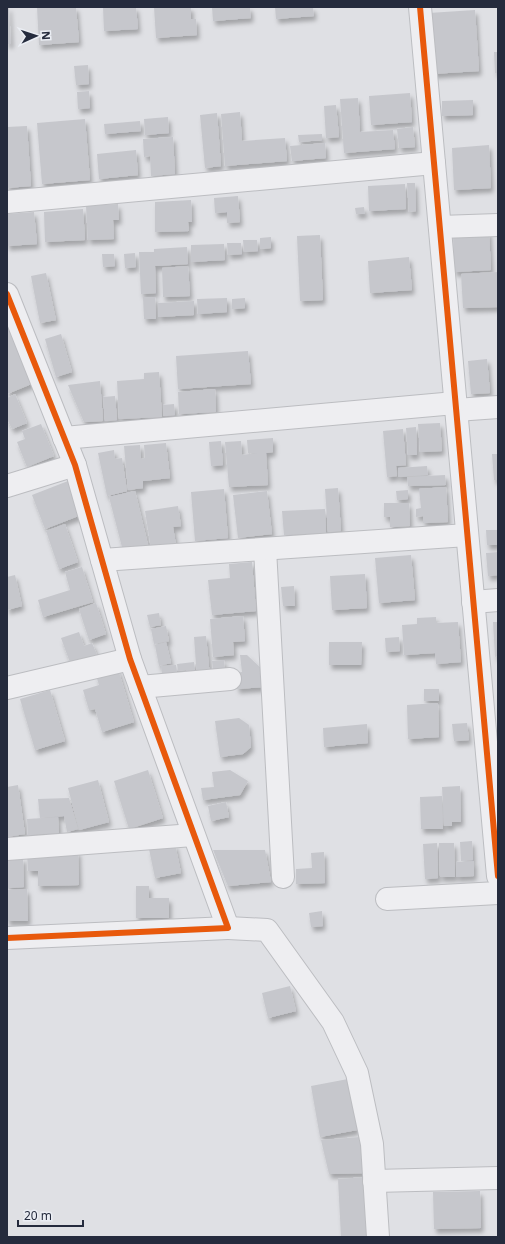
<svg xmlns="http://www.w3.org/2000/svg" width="505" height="1244" viewBox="0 0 505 1244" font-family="'Noto Sans',sans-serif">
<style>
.building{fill:#c6c7cc;filter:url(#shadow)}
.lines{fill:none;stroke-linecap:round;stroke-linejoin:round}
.minor-casing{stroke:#bcbdc1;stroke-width:24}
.minor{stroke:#eeeef1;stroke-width:22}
.cycleway-casing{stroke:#ebeef4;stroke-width:8}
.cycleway{stroke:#e8590c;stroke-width:6}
</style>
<defs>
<filter id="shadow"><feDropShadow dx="2.5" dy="4.5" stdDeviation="2" flood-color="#0004"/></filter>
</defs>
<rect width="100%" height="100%" fill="#dfe0e4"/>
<g class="building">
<polygon points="7,7 9,7 11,44 7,44"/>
<polygon points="37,7 76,7 79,42 39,45"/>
<polygon points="103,7 136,7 138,29 104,31"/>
<polygon points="154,7 191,7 191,19 196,19 197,35 156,38"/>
<polygon points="212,7 250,7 251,18 213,21"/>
<polygon points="275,7 313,7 314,16 276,19"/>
<polygon points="475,10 479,71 432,74 429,13"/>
<polygon points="494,52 498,52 498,73 495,73"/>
<polygon points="88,65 89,84 76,85 74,66"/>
<polygon points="89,91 90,108 78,109 77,92"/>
<polygon points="410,93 412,122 371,125 369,96"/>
<polygon points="358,98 360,132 393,130 395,149 344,153 340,99"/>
<polygon points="473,100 473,115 442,116 442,101"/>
<polygon points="336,105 339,137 326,138 324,106"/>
<polygon points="240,112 242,141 285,138 287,161 225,166 221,114"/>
<polygon points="217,113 221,166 205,168 200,115"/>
<polygon points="168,117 169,133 145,135 144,119"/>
<polygon points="85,119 90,180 42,184 37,123"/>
<polygon points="140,121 141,131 105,134 104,124"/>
<polygon points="27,126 31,186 7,188 7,127"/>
<polygon points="413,127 415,147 399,148 397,129"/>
<polygon points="322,134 322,140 299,142 298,135"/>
<polygon points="173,137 175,174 151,176 150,156 144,157 143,139"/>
<polygon points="325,143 326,158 292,161 290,146"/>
<polygon points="489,145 491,188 454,190 452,148"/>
<polygon points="136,150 138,175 99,179 97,154"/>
<polygon points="407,183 415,183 416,211 409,212"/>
<polygon points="405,184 406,209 369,211 368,186"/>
<polygon points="238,196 240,222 227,223 227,212 215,213 214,198"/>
<polygon points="191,200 192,222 188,222 189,231 155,232 155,202"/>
<polygon points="118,204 119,220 113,220 114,239 88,240 86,206"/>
<polygon points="364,207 365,214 356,214 355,208"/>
<polygon points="83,209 85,240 45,242 44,212"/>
<polygon points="34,212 37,244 7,246 7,214"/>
<polygon points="489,231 491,270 454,272 453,233"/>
<polygon points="320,235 323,300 300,301 297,236"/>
<polygon points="271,237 271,248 260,249 260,238"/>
<polygon points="243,240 257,240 258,251 244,252"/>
<polygon points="227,243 241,243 242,254 228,255"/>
<polygon points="224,244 225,260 191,262 191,245"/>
<polygon points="187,247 188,264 155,266 156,293 141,294 139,252 154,252 154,249"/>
<polygon points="135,253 136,267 125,268 124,254"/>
<polygon points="102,254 114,254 115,266 103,267"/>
<polygon points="409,257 412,290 370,293 368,261"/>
<polygon points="188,266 190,296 163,297 162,268"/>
<polygon points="498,272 498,307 463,308 461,274"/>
<polygon points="46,273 56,320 40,323 31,276"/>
<polygon points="143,297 155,297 156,319 144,319"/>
<polygon points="227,298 227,312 198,314 197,299"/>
<polygon points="245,298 245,308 232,309 232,299"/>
<polygon points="194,301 194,315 158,317 158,303"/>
<polygon points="7,317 34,383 7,394"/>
<polygon points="61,334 72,372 56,377 45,339"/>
<polygon points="248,351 251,384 178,389 176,356"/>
<polygon points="487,359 490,393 471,394 468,361"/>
<polygon points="159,372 162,417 119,419 117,381 144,379 144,373"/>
<polygon points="100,381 103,421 84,422 68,385"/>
<polygon points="215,389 216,412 179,414 178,392"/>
<polygon points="15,394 27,423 12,429 7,419 7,398"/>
<polygon points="115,396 117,420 105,421 103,397"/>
<polygon points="174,404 175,415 163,416 163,405"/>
<polygon points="440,423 442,451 420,452 418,424"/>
<polygon points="41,424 54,456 27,467 17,442 25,439 22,431"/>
<polygon points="416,427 417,455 408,455 406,428"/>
<polygon points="403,429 406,465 396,466 397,476 387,477 383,431"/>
<polygon points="273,438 273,452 266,453 268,485 229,487 225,442 241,441 242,455 257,453 248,453 247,440"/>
<polygon points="221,441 223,465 211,466 209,442"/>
<polygon points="166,443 170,478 143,481 143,488 128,490 124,446 140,445 141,459 145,458 144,445"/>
<polygon points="114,450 115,459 122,458 127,491 107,496 98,453"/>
<polygon points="492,454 498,454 498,480 494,480"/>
<polygon points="427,466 428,475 398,477 398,468"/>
<polygon points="445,475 446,485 408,486 407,477"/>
<polygon points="68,481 81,515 45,529 32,495"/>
<polygon points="446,487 448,522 423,523 423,516 416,517 416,509 421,508 419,489"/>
<polygon points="338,488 341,531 328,532 325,489"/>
<polygon points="224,489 228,538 195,541 191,492"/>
<polygon points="408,490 408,499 397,500 396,491"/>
<polygon points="135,491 149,549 123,551 109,497"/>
<polygon points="267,491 272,534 238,538 233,495"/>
<polygon points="384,503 409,503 410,526 390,527 390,517 384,517"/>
<polygon points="178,506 181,526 173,527 176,545 151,549 145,511"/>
<polygon points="325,509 326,533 284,535 282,511"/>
<polygon points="65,524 78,562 59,569 46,531"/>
<polygon points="486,530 498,530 498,545 487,545"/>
<polygon points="498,552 498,575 488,576 486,553"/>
<polygon points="411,555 415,600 379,603 375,558"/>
<polygon points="252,562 256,611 212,615 208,580 230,578 229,564"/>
<polygon points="82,567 93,602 43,617 38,600 70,590 65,572"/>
<polygon points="365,574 367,608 332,610 330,576"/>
<polygon points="15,575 22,606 7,610 7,577"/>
<polygon points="294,586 295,606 283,606 281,587"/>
<polygon points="96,603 106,634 89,640 79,609"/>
<polygon points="159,613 161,625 150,627 147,615"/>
<polygon points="243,616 245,641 233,642 234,655 213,657 210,619"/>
<polygon points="436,617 436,623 458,622 461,662 436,664 435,653 404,655 402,625 417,624 417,618"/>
<polygon points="493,622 498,622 498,656 495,657"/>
<polygon points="166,626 169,641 154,644 151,629"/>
<polygon points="79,632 84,646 92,643 97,655 71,665 61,638"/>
<polygon points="206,636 210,677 197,678 194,637"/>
<polygon points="399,637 400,651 386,652 385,638"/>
<polygon points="166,642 171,663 159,666 155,645"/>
<polygon points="329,642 362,642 361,665 329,665"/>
<polygon points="240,655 247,655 263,670 264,687 237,689 235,673 242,672"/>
<polygon points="224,660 225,676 214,677 212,661"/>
<polygon points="194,662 196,678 187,679 186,670 178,671 177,664"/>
<polygon points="176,665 178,682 163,684 161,666"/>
<polygon points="118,669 134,722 102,732 95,709 89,710 83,690 99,685 96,675"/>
<rect x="424" y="689" width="15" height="12"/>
<polygon points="50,690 65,741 35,750 20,699"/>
<polygon points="438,703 439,737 408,739 407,705"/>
<polygon points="239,718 249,725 251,747 243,754 220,757 215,721"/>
<polygon points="467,723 469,740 454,741 452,724"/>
<polygon points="367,724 368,743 324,747 323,728"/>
<polygon points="148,770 163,818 129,829 114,781"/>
<polygon points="230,770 248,781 240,795 203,800 201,788 214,787 212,772"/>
<polygon points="98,780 109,822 79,830 68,788"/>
<polygon points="18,785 25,834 7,837 7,787"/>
<polygon points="460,786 461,822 452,822 452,826 444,826 442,787"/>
<polygon points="442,796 443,829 421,829 420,797"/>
<polygon points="69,798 78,829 67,832 64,816 40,818 38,799"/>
<polygon points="226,802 229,817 211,821 208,806"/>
<polygon points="58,817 59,833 28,835 27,819"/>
<polygon points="472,841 473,860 461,861 460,842"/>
<polygon points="437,843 438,878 425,879 423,844"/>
<polygon points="439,843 454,843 455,877 440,877"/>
<polygon points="175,844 181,873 155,878 149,849"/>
<polygon points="213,850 265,850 271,882 228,886"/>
<polygon points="78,851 79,885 38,886 38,871 28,871 27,852"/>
<polygon points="324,852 325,883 296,884 296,869 312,868 311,853"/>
<polygon points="7,858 23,858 24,887 7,888"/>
<polygon points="474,861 474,876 456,877 456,862"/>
<polygon points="136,886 149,886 149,898 169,898 169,918 136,918"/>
<polygon points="27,889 28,921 7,921 7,890"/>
<polygon points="322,911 323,926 311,927 309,913"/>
<polygon points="290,986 296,1011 268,1018 262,993"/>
<polygon points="348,1079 357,1130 320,1137 311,1086"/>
<polygon points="360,1137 368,1173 329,1174 321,1140"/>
<polygon points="368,1177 371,1237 341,1237 338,1179"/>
<polygon points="480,1191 481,1228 434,1229 433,1192"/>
</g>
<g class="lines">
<defs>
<g id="minor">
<polyline points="420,7 498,876"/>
<polyline points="7,202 434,163"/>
<polyline points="440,227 498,225"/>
<polyline points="7,294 75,465 130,659 228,928 7,938"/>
<polyline points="456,410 498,407"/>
<polyline points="64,438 455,403"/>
<polyline points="7,486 75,465"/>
<polyline points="265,549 283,877"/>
<polyline points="102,560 467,535"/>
<polyline points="473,602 498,600"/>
<polyline points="140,687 230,679"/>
<polyline points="7,688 130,659"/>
<polyline points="7,849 193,835"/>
<polyline points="387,899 498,893"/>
<polyline points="228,928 267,930 333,1022 357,1073 372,1144 378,1237"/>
<polyline points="374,1181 498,1178"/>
</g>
</defs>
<use href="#minor" class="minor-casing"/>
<use href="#minor" class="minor"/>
<defs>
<g id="cycleway">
<polyline points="420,7 498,876"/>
<polyline points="7,294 75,465 130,659 228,928 7,938"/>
</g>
</defs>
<use href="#cycleway" class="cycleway-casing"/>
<use href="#cycleway" class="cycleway"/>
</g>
<rect width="505" height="1244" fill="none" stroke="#252b3d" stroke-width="16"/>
<g transform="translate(36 36) rotate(87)" stroke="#ebeef4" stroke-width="3" paint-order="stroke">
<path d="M0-3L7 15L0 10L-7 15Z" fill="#252b3d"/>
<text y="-6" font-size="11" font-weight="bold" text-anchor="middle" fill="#252b3d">N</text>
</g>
<path d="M18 1220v6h65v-6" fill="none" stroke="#252b3d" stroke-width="2"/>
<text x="24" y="1220" font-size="12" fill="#252b3d" stroke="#ebeef4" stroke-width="3" paint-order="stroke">20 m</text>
</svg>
